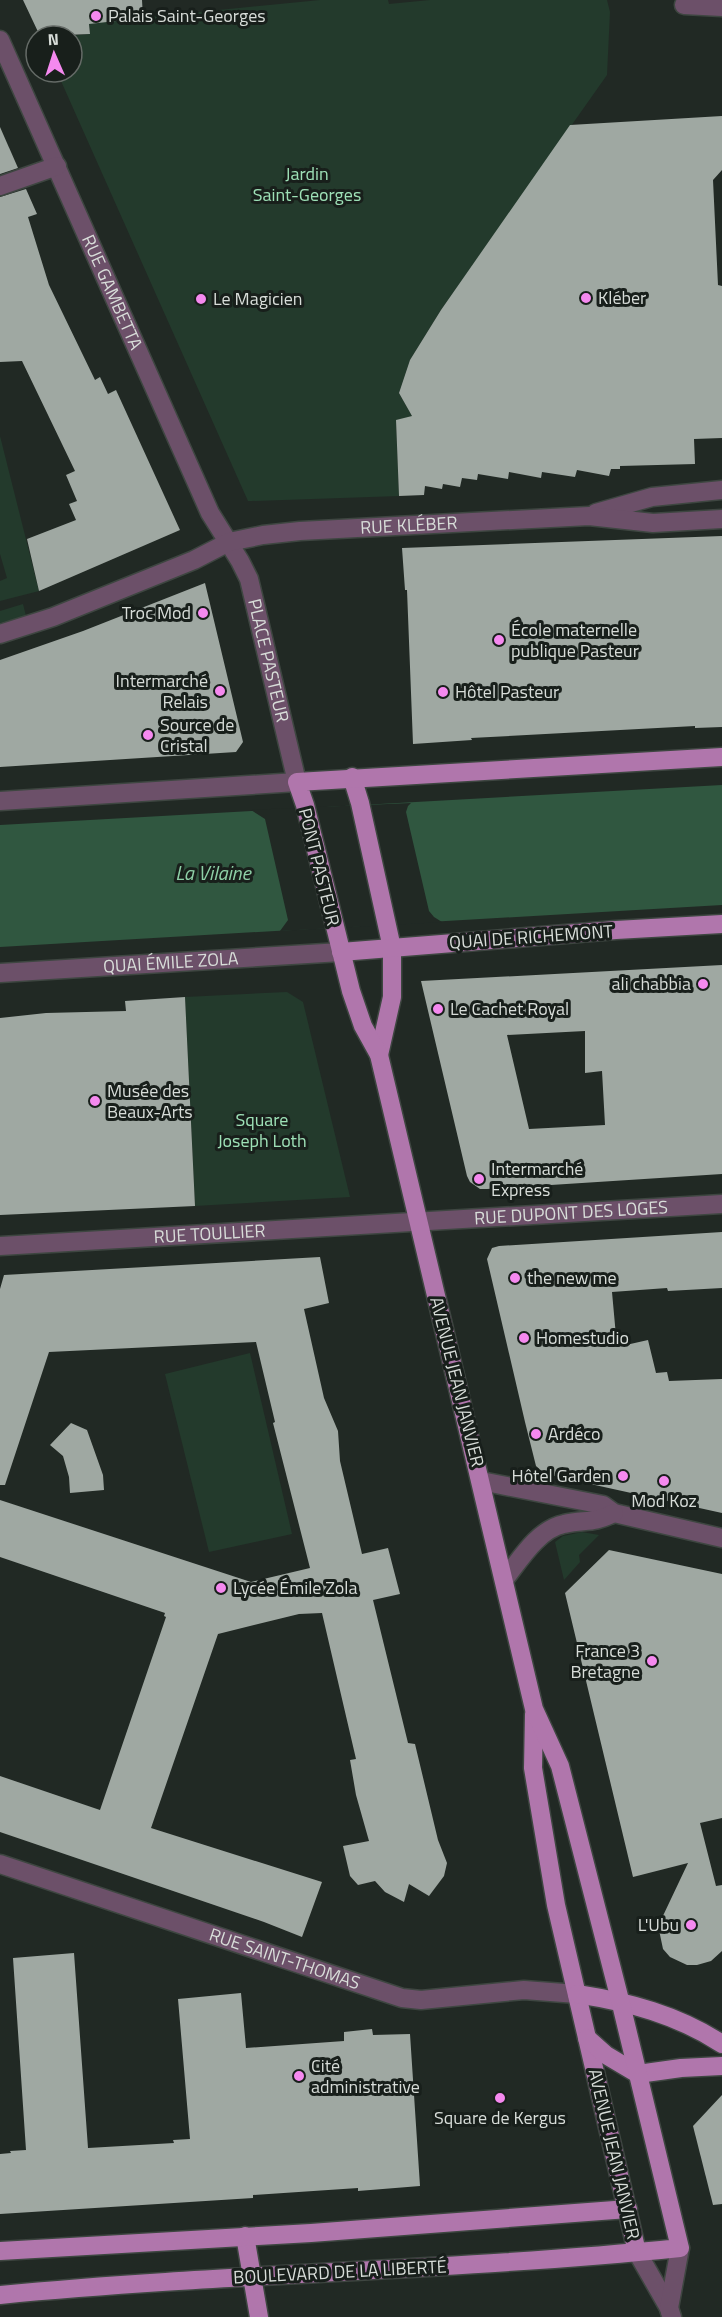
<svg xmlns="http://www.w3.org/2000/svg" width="722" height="2317" viewBox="0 0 722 2317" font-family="'Titillium Web',sans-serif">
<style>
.green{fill:#233a2c}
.water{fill:#305740}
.pier{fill:#212924}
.building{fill:#9fa8a2;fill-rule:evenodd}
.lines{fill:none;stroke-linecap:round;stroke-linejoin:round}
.minor-casing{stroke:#3e4641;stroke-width:21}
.major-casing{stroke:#3e4641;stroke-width:21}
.minor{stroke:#6c5069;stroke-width:18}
.major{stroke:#b076ac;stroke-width:18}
.poi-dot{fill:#f589ef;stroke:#181f1b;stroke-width:2}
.labels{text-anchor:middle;stroke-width:6;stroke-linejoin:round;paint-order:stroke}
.poi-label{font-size:18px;fill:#d8ddd9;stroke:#181f1b;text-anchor:start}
.park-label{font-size:18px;fill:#9ee1b7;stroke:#181f1b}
.street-label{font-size:18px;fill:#d8ddd9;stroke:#181f1b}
.water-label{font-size:20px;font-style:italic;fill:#8ed0a7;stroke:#181f1b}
</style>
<rect width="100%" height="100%" fill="#212924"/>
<g class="green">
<polygon points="320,0 388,0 389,4 430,0 607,0 610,12 607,75 441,310 410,360 399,393 412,416 396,421 399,496 251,501 248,501 57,72 72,72 72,36 68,36 90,34 89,23"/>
<polygon points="0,436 39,591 0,601 0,581 7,578 0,554"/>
<polygon points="23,604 26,616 0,623 0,611"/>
<polygon points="287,992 303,1002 350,1197 195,1206 185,997"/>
<polygon points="250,1353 292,1534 209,1552 165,1374"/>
<polygon points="582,1532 599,1535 579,1555 580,1562 564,1580 555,1542 563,1536"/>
</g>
<polygon class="water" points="722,785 722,905 0,947 0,825"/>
<polygon class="pier" points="411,803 408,806 406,812 429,911 434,917 442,922 280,931 288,920 265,819 251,810"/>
<g class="building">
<polygon points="23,0 142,0 143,18 89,24 90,34 40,36"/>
<polygon points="722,116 722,170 713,180 718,285 722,286 722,438 694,439 695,464 620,466 620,469 611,469 609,476 577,470 575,477 542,472 541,478 509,472 508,479 478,474 477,480 462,478 460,487 443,484 442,489 425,486 424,495 399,496 396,420 412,416 399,393 410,360 441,310 570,125"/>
<polygon points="0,127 18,168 0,174"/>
<polygon points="26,189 37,214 28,217 49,285 95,380 100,377 108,394 116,390 180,530 39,591 27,539 76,520 69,504 77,501 66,475 75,471 22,361 0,362 0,197"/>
<polygon points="722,536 722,727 695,728 695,726 471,738 472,740 413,744 407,590 405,590 402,548"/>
<polygon points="205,583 243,742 236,752 0,767 0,660 83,631"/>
<path d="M722 965V1174L487 1189H480L470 1182 467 1176 421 981ZM585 1031V1073L602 1071 605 1125 529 1129 507 1035Z"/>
<polygon points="185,997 195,1206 0,1215 0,1018 46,1013 126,1011 125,1001"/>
<polygon points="722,1232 722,1288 668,1291 667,1288 612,1292 617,1347 648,1340 656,1373 667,1372 669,1381 722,1379 722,1513 545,1474 536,1466 525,1422 487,1259 492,1248 499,1246"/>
<polygon points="320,1257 329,1303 304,1309 324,1398 338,1431 340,1461 362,1554 388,1548 400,1594 373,1600 408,1743 415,1744 438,1840 447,1863 444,1876 429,1896 409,1884 404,1902 385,1892 375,1881 358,1885 350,1876 343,1846 369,1841 356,1795 350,1760 356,1759 322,1613 299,1614 218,1634 151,1828 322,1882 302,1937 264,1922 0,1832 0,1776 100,1810 166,1617 164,1616 165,1613 0,1557 0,1500 251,1582 310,1568 273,1423 275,1422 256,1342 49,1352 5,1485 0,1485 0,1289 4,1275"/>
<polygon points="71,1423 87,1430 103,1475 104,1490 70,1493 69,1477 63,1456 50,1445"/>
<polygon points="609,1550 722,1574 722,1818 700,1823 716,1886 722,1885 722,1951 711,1961 697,1965 687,1965 670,1957 663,1949 659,1930 661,1920 688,1863 633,1877 565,1593"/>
<polygon points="74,1953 88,2148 174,2143 173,2140 190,2139 178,1999 241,1993 246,2048 344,2041 344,2032 372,2029 373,2035 410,2034 420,2186 358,2191 358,2188 253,2195 253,2198 0,2214 0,2154 11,2153 10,2151 26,2150 13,1958"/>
<polygon points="722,2095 722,2204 713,2205 693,2126"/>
</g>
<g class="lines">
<defs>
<g id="minor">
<polyline points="684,5 722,7"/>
<path id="s1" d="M0 40 210 513 240 561 249 579 297 782 0 801"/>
<polyline points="0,186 57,166"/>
<polyline points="596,513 652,497 722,490"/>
<path id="s2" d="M0 634 53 617 194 560 229 542 263 535 300 531 589 516 653 523 722 519"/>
<path id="s3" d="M0 973 341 952"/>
<path id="s4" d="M0 1246 722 1204"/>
<polyline points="481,1481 603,1505 614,1513 722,1538"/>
<path d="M504 1580C519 1561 538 1529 564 1524 585 1519 592 1524 614 1513"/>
<path id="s5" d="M0 1864 402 1998 421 2000 524 1990 577 1994"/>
<polyline points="637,2252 669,2308 672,2317"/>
<polyline points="670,2312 669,2308 680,2248"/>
</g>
<g id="major">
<polyline points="352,777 360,803 392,948 392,997 379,1055"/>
<polyline points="341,952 616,930 722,924"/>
<polyline points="534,1714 533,1768 556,1905 637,2252"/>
<path d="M577 1994C629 2002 678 2015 722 2044"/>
<polyline points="587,2038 606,2055 638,2074 681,2068 722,2066"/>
<polyline points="245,2236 259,2317"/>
<polyline points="0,2251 311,2233 628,2209"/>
<path d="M0 2295C226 2273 454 2271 680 2248L620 2000 560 1766 534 1709 379 1055 363 1026 351 991 305 805 297 782 722 757"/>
</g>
</defs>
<use href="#minor" class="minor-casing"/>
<use href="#major" class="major-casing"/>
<use href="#minor" class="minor"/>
<use href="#major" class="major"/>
</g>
<g class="poi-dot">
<circle cx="96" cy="16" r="6"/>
<circle cx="586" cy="298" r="6"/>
<circle cx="201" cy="299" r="6"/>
<circle cx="203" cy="613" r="6"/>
<circle cx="499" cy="640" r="6"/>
<circle cx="220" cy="691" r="6"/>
<circle cx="443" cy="692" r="6"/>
<circle cx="148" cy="735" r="6"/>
<circle cx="703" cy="984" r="6"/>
<circle cx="438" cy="1009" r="6"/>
<circle cx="95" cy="1101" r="6"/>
<circle cx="479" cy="1179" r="6"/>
<circle cx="515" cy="1278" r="6"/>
<circle cx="524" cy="1338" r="6"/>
<circle cx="536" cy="1434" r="6"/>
<circle cx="623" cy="1476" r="6"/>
<circle cx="664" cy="1481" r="6"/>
<circle cx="221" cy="1588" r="6"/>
<circle cx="652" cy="1661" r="6"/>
<circle cx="691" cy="1925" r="6"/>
<circle cx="299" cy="2076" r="6"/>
<circle cx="500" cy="2098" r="6"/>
</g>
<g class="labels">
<g class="poi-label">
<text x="108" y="22">Palais Saint-Georges</text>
<text x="598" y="304">Kléber</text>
<text x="213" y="305">Le Magicien</text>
<text x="191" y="619" text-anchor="end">Troc Mod</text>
<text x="511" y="636">École maternelle<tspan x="511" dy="21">publique Pasteur</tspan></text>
<text x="208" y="687" text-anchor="end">Intermarché<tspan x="208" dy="21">Relais</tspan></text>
<text x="455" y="698">Hôtel Pasteur</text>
<text x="160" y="731">Source de<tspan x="160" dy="21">Cristal</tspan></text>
<text x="691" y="990" text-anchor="end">ali chabbia</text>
<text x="450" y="1015">Le Cachet Royal</text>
<text x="107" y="1097">Musée des<tspan x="107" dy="21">Beaux-Arts</tspan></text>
<text x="491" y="1175">Intermarché<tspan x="491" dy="21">Express</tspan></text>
<text x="527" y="1284">the new me</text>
<text x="536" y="1344">Homestudio</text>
<text x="548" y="1440">Ardéco</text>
<text x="611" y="1482" text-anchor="end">Hôtel Garden</text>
<text x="664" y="1507" text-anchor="middle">Mod Koz</text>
<text x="233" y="1594">Lycée Émile Zola</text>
<text x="640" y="1657" text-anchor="end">France 3<tspan x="640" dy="21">Bretagne</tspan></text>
<text x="679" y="1931" text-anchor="end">L'Ubu</text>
<text x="311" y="2072">Cité<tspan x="311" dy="21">administrative</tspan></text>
<text x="500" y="2124" text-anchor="middle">Square de Kergus</text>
</g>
<g class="park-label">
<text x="307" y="180">Jardin<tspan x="307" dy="21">Saint-Georges</tspan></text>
<text x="262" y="1126">Square<tspan x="262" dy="21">Joseph Loth</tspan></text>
</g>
<g class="street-label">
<text dy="6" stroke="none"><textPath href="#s1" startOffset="276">RUE GAMBETTA</textPath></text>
<text dy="6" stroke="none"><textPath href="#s2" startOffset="428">RUE KLÉBER</textPath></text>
<text dy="6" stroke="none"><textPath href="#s1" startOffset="678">PLACE PASTEUR</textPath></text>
<text transform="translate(319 867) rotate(76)" y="6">PONT PASTEUR</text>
<text transform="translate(531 937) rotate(-4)" y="6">QUAI DE RICHEMONT</text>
<text dy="6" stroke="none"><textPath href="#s3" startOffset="171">QUAI ÉMILE ZOLA</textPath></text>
<text dy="6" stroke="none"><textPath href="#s4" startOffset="572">RUE DUPONT DES LOGES</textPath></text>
<text dy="6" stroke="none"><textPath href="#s4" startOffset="210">RUE TOULLIER</textPath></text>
<text transform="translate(457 1382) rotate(76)" y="6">AVENUE JEAN JANVIER</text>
<text dy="6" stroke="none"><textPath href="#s5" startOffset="300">RUE SAINT-THOMAS</textPath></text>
<text transform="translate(614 2154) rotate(77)" y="6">AVENUE JEAN JANVIER</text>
<text transform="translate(340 2272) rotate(-3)" y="6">BOULEVARD DE LA LIBERTÉ</text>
</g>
<g class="water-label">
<text x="213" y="880">La Vilaine</text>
</g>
</g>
<g transform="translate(54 54) rotate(357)"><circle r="28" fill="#181f1b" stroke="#656b67" stroke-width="1.5"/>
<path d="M0-4.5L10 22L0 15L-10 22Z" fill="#f589ef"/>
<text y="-9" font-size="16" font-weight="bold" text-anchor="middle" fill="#d8ddd9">N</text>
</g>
</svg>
